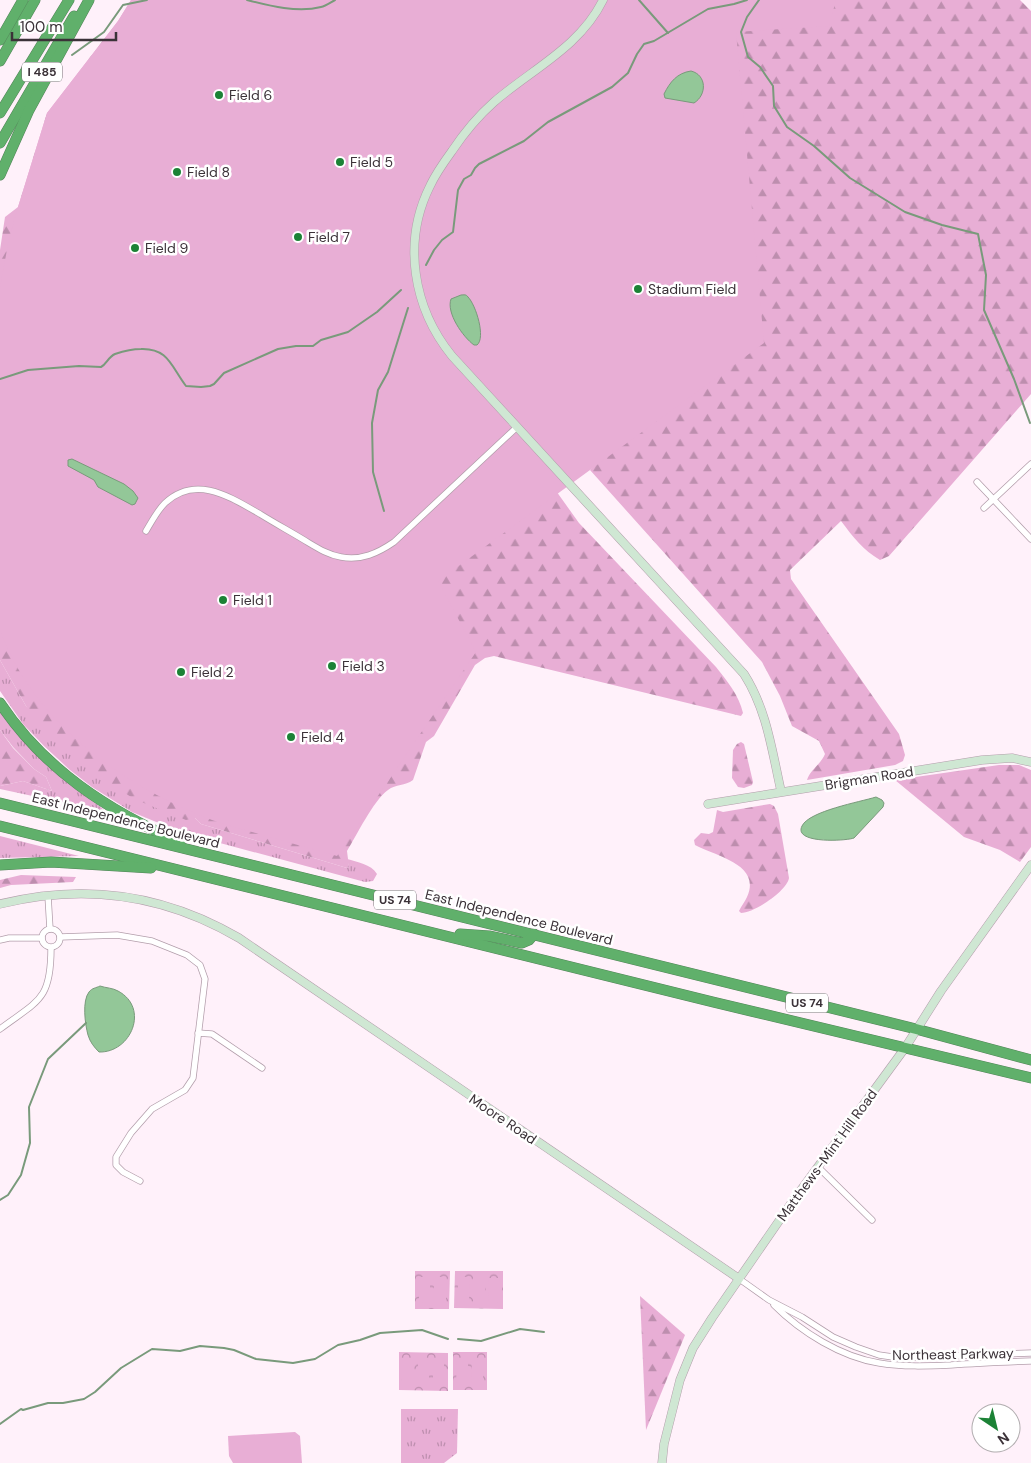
<svg xmlns="http://www.w3.org/2000/svg" width="1031" height="1463" viewBox="0 0 1031 1463" font-family="'DM Sans',sans-serif">
<style>
.grass{fill:url(#grass-tufts)}
.forest{fill:url(#forest-firs)}
.park{fill:url(#park-crowns)}
.pitch{fill:#e8aed5}
.water{fill:#93c798;stroke:#799a7b}
.lines{fill:none;stroke-linecap:round;stroke-linejoin:round}
.stream{stroke:#799a7b;stroke-width:2}
.street-casing{stroke:#b39eab;stroke-width:7}
.secondary-casing{stroke:#b39eab;stroke-width:9}
.highway-casing{stroke:#538459;stroke-width:11}
.street{stroke:#fff;stroke-width:5.5}
.secondary{stroke:#cfe7d3;stroke-width:8}
.highway{stroke:#60b06b;stroke-width:10}
.poi-dot{fill:#1c8236;stroke:#fff;stroke-width:2}
.labels{text-anchor:middle;stroke-width:5;stroke-linejoin:round;paint-order:stroke}
.shield{fill:#fff;stroke:#767074;stroke-width:1}
.shield-label{font-size:12px;font-weight:bold;fill:#3b3238}
.poi-label{font-size:14px;fill:#3b3238;stroke:#fff;text-anchor:start}
.street-label{font-size:14px;fill:#3b3238;stroke:#fff}
</style>
<defs>
<pattern id="grass-tufts" width="24" height="20" patternUnits="userSpaceOnUse" patternTransform="scale(1.25)"><rect width="24" height="20" fill="#e8aed5"/><path d="M3 7l-1-3M5 7V3M7 7l1-3M15 17l-1-3M17 17v-4M19 17l1-3" fill="none" stroke="#bd8eae"/></pattern>
<pattern id="forest-firs" width="22" height="20" patternUnits="userSpaceOnUse" patternTransform="scale(1.25)"><rect width="22" height="20" fill="#e8aed5"/><path d="M5 1l3.5 6h-7zM16 11l3.5 6h-7z" fill="#bd8eae"/></pattern>
<pattern id="park-crowns" width="20" height="18" patternUnits="userSpaceOnUse" patternTransform="scale(1.25)"><rect width="20" height="18" fill="#e8aed5"/><path d="M2 6a3 3 0 1 1 6 0M12 15a3 3 0 1 1 6 0" fill="none" stroke="#bd8eae"/></pattern>
</defs>
<rect width="100%" height="100%" fill="#fff1fa"/>
<g class="grass">
<path d="M0 660 26 706 195 818 201 824 347 868 349 867 347 859C357 862 371 864 377 874L373 881 365 882 183 833 132 812 92 787 70 770 44 746 23 724 0 691Z"/>
<polygon points="0,712 17,732 74,787 107,812 0,789 0,786 23,781 52,791 46,777 34,769 13,747 0,730"/>
<polygon points="0,836 79,856 0,858"/>
<polygon points="401,1409 458,1409 457,1453 444,1463 401,1463"/>
</g>
<g class="forest">
<path d="M131 0 423 588 549 481 579 523 716 667C727 681 739 695 743 713L741 716 494 656 485 658 475 665 434 736 426 742 413 780C405 786 396 784 388 790 373 801 357 835 347 851L349 867 347 868 201 824 195 818 186 820 134 799 95 773 56 738 26 706 0 660V250L5 217 18 207 47 113 118 21Z"/>
<path d="M729 0H1020L1031 11V394L889 556 880 560C863 550 853 537 841 521L790 570 791 579 899 734 905 755 903 761 895 765 807 780C810 770 821 764 825 754L819 741 792 726 780 696 762 662 590 470 707 362Z"/>
<polygon points="0,730 13,748 34,769 46,777 52,791 23,781 0,786"/>
<polygon points="741,742 744,744 753,782 752,785 744,788 738,787 732,778 733,750 737,744"/>
<polygon points="999,765 1019,765 1031,770 1031,847 1020,862 1000,850 964,837 895,780"/>
<path d="M770 804 774 806 778 814 789 878C787 891 754 913 741 913L739 911C741 906 745 902 747 897 762 864 715 856 695 845L694 840 701 833 709 834 713 832 717 810 723 812Z"/>
<polygon points="21,875 76,877 73,882 11,885 0,888 0,880"/>
<polygon points="640,1296 685,1335 646,1430"/>
</g>
<g class="park">
<polygon points="415,1271 450,1271 449,1309 415,1309"/>
<polygon points="455,1271 503,1271 503,1309 454,1308"/>
<polygon points="399,1352 448,1353 448,1391 399,1390"/>
<rect x="453" y="1352" width="34" height="38"/>
</g>
<g class="pitch">
<path d="M131 0H836L829 26 736 32 764 343 438 581 476 652 337 856C308 848 280 840 252 832 239 828 225 825 212 820 124 787 33 722 0 630V287L9 239 18 207 47 113 118 21Z"/>
<rect x="419" y="1277" width="11" height="25"/>
<rect x="434" y="1277" width="12" height="25"/>
<polygon points="458,1277 470,1277 469,1302 458,1302"/>
<rect x="473" y="1277" width="12" height="25"/>
<polygon points="489,1278 500,1278 500,1302 488,1302"/>
<rect x="402" y="1359" width="12" height="24"/>
<rect x="418" y="1359" width="11" height="24"/>
<rect x="433" y="1359" width="11" height="25"/>
<polygon points="457,1359 468,1359 468,1384 456,1384"/>
<polygon points="472,1359 483,1359 483,1384 471,1384"/>
<polygon points="295,1432 300,1436 302,1463 233,1463 229,1456 228,1436"/>
</g>
<g class="water">
<path d="M691 71C707 75 707 95 694 103L665 98 664 94C670 82 677 73 691 71Z"/>
<path d="M461 295C464 295 466 294 468 297 476 305 486 338 477 345H474C463 337 446 313 451 299Z"/>
<polygon points="72,459 124,484 133,491 138,498 135,504 132,505 98,487 94,480 68,466 68,460"/>
<path d="M876 797 882 800 884 803 883 807 854 838C846 841 793 844 802 826 809 811 860 802 876 797Z"/>
<path d="M100 986C106 988 113 988 118 991 150 1008 131 1053 99 1052 94 1047 90 1042 88 1035 85 1024 82 1001 89 992 92 988 96 988 100 986Z"/>
</g>
<g class="lines">
<g class="stream">
<path d="M247 0C270 6 298 13 321 7 326 6 331 2 335 0"/>
<polyline points="639,0 668,33"/>
<polyline points="759,0 747,17 741,32 748,57 760,67 773,86 774,106 787,127 814,146 850,178 905,212 942,225 978,234 986,275 984,310 1014,379 1030,423"/>
<polyline points="72,55 104,32 123,5 147,0"/>
<polyline points="426,265 434,250 442,240 453,232 458,190 464,179 471,175 475,168 479,164 524,141 548,122 612,87 628,73 637,54 644,44 654,41 708,9 734,4 747,0"/>
<path d="M0 379 28 370 79 366 101 367C107 364 108 357 115 354 124 351 132 349 141 349 168 348 171 366 186 386L201 387 210 386 214 384 224 373 278 349 296 346H313L321 340 348 332 377 312 401 290"/>
<polyline points="384,511 373,472 372,423 378,390 388,372 408,308"/>
<polyline points="0,1200 8,1195 21,1175 30,1143 29,1107 48,1059 86,1023"/>
<polyline points="458,1339 481,1341 520,1329 544,1332"/>
<polyline points="0,1424 21,1409 23,1410 48,1403 63,1403 84,1399 95,1392 121,1368 152,1349 180,1351 200,1346 224,1348 234,1350 256,1359 293,1363 315,1359 338,1345 360,1340 380,1333 422,1330 448,1339"/>
</g>
<defs>
<g id="street">
<polyline points="977,482 1031,539"/>
<polyline points="984,508 1031,464"/>
<path d="M146 531C152 521 157 511 165 503 196 474 230 497 260 514 276 524 293 533 309 543 319 549 329 555 341 557 361 561 378 553 394 542L517 427"/>
<polyline points="48,896 50,929"/>
<circle cx="51" cy="938" r="9"/>
<polyline points="60,937 117,935 152,941 187,955 200,965 205,979 193,1078 185,1090 152,1109 131,1133 116,1157 116,1165 123,1172 140,1181"/>
<polyline points="0,940 9,938 42,938"/>
<path d="M0 1029C39 1000 51 1000 51 948"/>
<polyline points="198,1033 212,1034 262,1068"/>
<polyline points="818,1167 872,1220"/>
<polyline points="738,1278 769,1300 802,1317 833,1337 856,1347 879,1355 900,1358 1031,1353"/>
<path d="M774 1305C801 1332 841 1357 879 1363 903 1367 927 1366 951 1365 978 1363 1004 1362 1031 1361"/>
</g>
<g id="secondary">
<path d="M603 0C580 47 532 69 494 102 477 117 464 133 452 151 444 162 436 173 430 186 402 242 413 308 452 356L744 674C767 710 772 751 781 791"/>
<polyline points="708,804 982,760 1012,758 1031,762"/>
<path d="M0 904C84 883 164 894 239 938L738 1278"/>
<polyline points="662,1463 664,1444 680,1380 693,1348 712,1318 790,1205 905,1048 941,991 1031,865"/>
</g>
<g id="highway">
<polyline points="0,40 23,0"/>
<polyline points="0,61 35,0"/>
<polyline points="0,113 69,0"/>
<polyline points="0,143 74,16"/>
<polyline points="0,175 29,110 89,0"/>
<path d="M0 703C44 769 108 811 180 842"/>
<polyline points="0,803 916,1029 1031,1060"/>
<polyline points="0,826 713,1002 1031,1078"/>
<polyline points="0,865 51,862 151,868"/>
<polyline points="460,934 489,936 522,943 529,940 534,934"/>
</g>
</defs>
<use href="#street" class="street-casing"/>
<use href="#secondary" class="secondary-casing"/>
<use href="#highway" class="highway-casing"/>
<use href="#street" class="street"/>
<use href="#secondary" class="secondary"/>
<use href="#highway" class="highway"/>
</g>
<g class="poi-dot">
<circle cx="219" cy="95" r="5"/>
<circle cx="340" cy="162" r="5"/>
<circle cx="177" cy="172" r="5"/>
<circle cx="298" cy="237" r="5"/>
<circle cx="135" cy="248" r="5"/>
<circle cx="638" cy="289" r="5"/>
<circle cx="223" cy="600" r="5"/>
<circle cx="332" cy="666" r="5"/>
<circle cx="181" cy="672" r="5"/>
<circle cx="291" cy="737" r="5"/>
</g>
<g class="labels">
<g class="shield">
<rect x="22" y="62.5" width="40" height="19" rx="4"/>
<rect x="374" y="890.5" width="42" height="19" rx="4"/>
<rect x="786" y="993.5" width="42" height="19" rx="4"/>
</g>
<g class="shield-label">
<text x="42" y="76">I 485</text>
<text x="395" y="904">US 74</text>
<text x="807" y="1007">US 74</text>
</g>
<g class="poi-label">
<text x="229" y="100">Field 6</text>
<text x="350" y="167">Field 5</text>
<text x="187" y="177">Field 8</text>
<text x="308" y="242">Field 7</text>
<text x="145" y="253">Field 9</text>
<text x="648" y="294">Stadium Field</text>
<text x="233" y="605">Field 1</text>
<text x="342" y="671">Field 3</text>
<text x="191" y="677">Field 2</text>
<text x="301" y="742">Field 4</text>
</g>
<g class="street-label">
<text transform="translate(869 778) rotate(-9)" y="5">Brigman Road</text>
<text transform="translate(126 820) rotate(14)" y="5">East Independence Boulevard</text>
<text transform="translate(519 917) rotate(14)" y="5">East Independence Boulevard</text>
<text transform="translate(503 1119) rotate(34)" y="5">Moore Road</text>
<text transform="translate(827 1155) rotate(-54)" y="5">Matthews-Mint Hill Road</text>
<text transform="translate(953 1354) rotate(-1)" y="5">Northeast Parkway</text>
</g>
</g>
<g transform="translate(996 1428) rotate(145)"><circle r="24" fill="#ffffff" stroke="#b1adaf"/>
<path d="M0-4L9 19L0 12L-9 19Z" fill="#1c8236"/>
<text y="-8" font-size="14" font-weight="bold" text-anchor="middle" fill="#3b3238">N</text>
</g>
<path d="M12 32v8h104v-8" fill="none" stroke="#3b3238" stroke-width="2.5"/>
<text x="20" y="32" font-size="15" fill="#3b3238" stroke="#ffffff" stroke-width="4" paint-order="stroke">100 m</text>
</svg>
